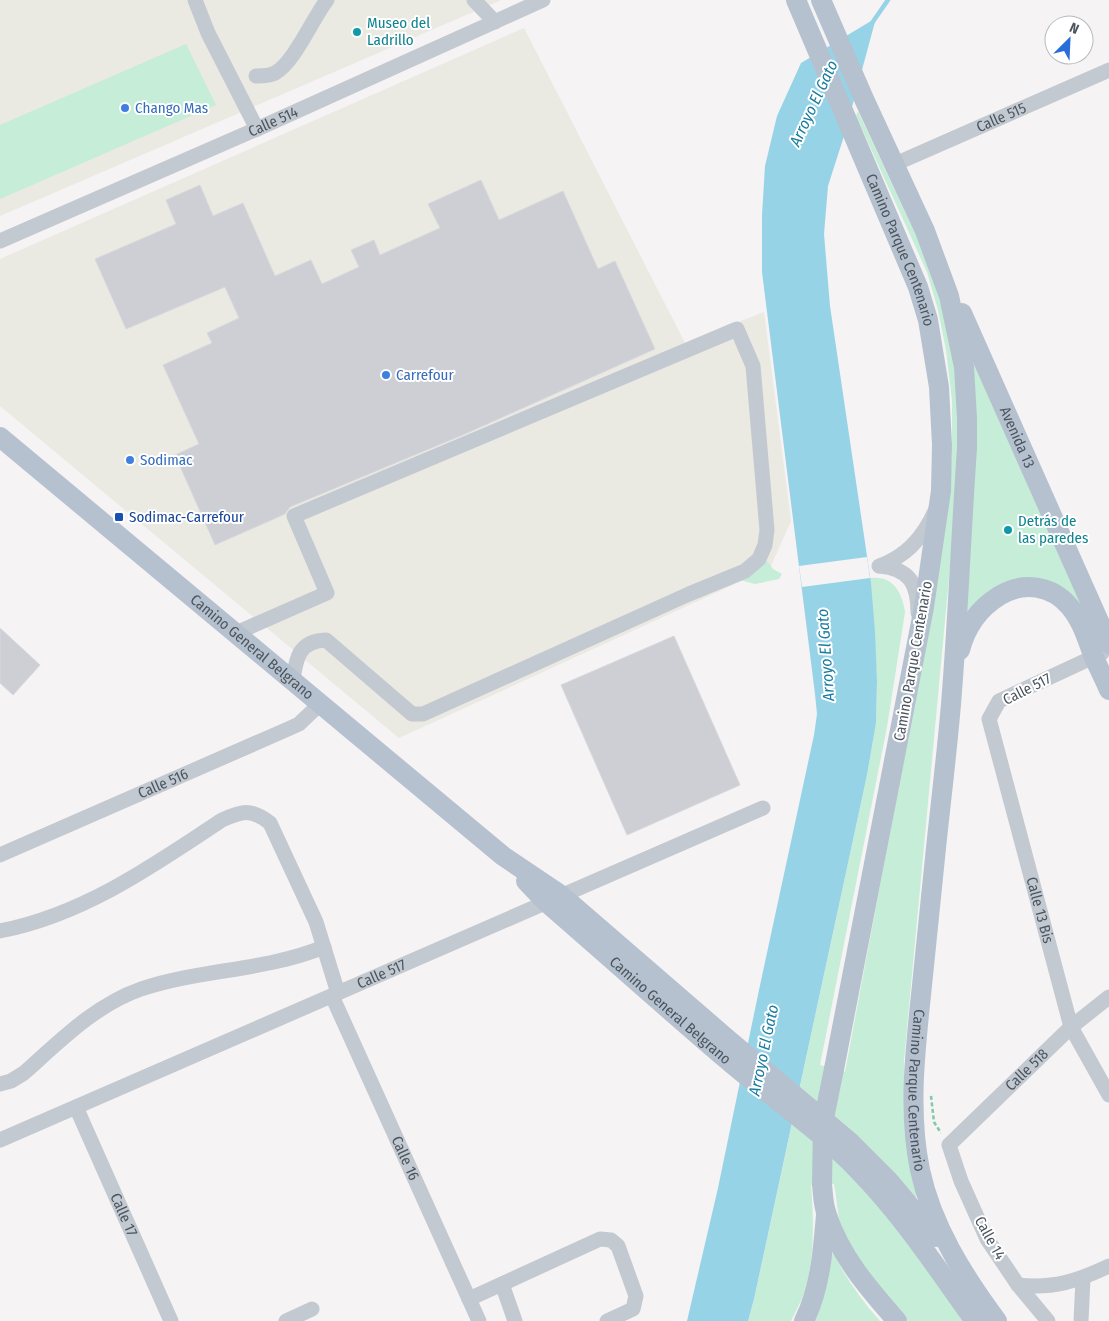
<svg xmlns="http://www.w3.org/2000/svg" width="1109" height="1321" viewBox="0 0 1109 1321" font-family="'Fira Sans Condensed',sans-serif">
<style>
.commercial{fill:#eae9e2}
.green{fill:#c6edd7}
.water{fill:#97d3e7}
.pier{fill:#f5f3f3}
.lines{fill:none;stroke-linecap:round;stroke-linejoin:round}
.stream{stroke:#97d3e7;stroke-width:4.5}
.building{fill:#cdcfd4;stroke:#d7d9dd}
.path{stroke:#80c9a8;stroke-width:2.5;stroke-dasharray:4 2.5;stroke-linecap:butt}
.minor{stroke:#c2c9d0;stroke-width:15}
.major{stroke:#b5c1ce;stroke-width:20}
.major-bridge{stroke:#b5c1ce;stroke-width:20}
.culture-dot{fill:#0f9aa8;stroke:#fff;stroke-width:2}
.shop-dot{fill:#3f7fe0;stroke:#fff;stroke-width:2}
.transit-dot{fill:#1a4fb4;stroke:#fff;stroke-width:2}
.labels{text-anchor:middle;stroke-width:4;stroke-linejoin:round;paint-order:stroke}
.culture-label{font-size:15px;fill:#0d838f;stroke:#fff;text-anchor:start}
.shop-label{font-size:15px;fill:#366cbe;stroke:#fff;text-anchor:start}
.street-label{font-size:15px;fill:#4b555f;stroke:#fff}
.transit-label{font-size:15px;fill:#164399;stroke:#fff;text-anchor:start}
.water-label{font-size:16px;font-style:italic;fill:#187c9f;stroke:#fff}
</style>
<rect width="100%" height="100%" fill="#f5f3f3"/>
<g class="commercial">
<polygon points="0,0 501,0 0,216"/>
<polygon points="524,28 685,343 764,312 791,521 770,568 399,738 0,406 0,259"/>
</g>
<g class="green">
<polygon points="186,44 216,105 0,199 0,125"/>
<path d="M858 111 932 270 953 350 959 428 954 524 904 1060C904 1107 909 1151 917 1197H914L799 1091 867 775 876 723 877 681 870 578C893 575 902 592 905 612L887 727 820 1065 845 1072 926 640 950 491 952 454V400L946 350 938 310 927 272 856 116Z"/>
<polygon points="968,349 1093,631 1052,583 966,614"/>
<polygon points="767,561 773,569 782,574 779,579 755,584 740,580"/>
<path d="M793 1119 867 1187 966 1321H908C888 1301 851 1256 842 1230 837 1214 837 1199 834 1184L811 1185C814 1221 815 1261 803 1296 799 1305 795 1313 791 1321H748L754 1299Z"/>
<path d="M833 1252C845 1277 861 1300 880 1321H811Z"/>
</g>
<polygon class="water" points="876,18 845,133 828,186 824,234 830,306 871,583 875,632 877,681 876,723 867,775 754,1299 748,1321 687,1321 718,1188 759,990 814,735 817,714 815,694 762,272 762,215 765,166 777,116 801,63"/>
<polygon class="pier" points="867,557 870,578 802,587 799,566"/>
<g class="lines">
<polyline class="stream" points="872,23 888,0"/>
</g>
<g class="building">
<polygon points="481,180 499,220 563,191 598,269 615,261 655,349 465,434 290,507 285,514 215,545 175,455 199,444 163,365 212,343 207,333 239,318 225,287 126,329 95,259 176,224 166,200 200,185 213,216 243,203 275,276 311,260 322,284 359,267 351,250 374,240 380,255 440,228 428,204"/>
<polygon points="0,628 40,665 13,695 0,683"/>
<polygon points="674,636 740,785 627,835 561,685"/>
</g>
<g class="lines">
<polyline class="path" points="931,1096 934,1122 941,1133"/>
<g class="minor">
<polyline points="195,0 208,33 257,129"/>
<polyline points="474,0 495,22"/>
<path d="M256 76C263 76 270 76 275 73 294 63 313 18 327 0"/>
<path id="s1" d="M895 164 1109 70"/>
<path id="s2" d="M0 241 257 129 543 0"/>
<path d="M879 566C906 557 923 538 935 511"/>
<path d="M880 566C910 569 918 584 918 613"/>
<path d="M236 633 327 593 294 516 737 329 753 366 767 530 765 545 759 559 745 571 689 594 423 714H412L326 640C299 641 296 658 293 680"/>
<path id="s3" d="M1102 653 999 701 989 719 1071 1027 1109 1095"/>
<path id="s4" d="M0 855 288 729 299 724 320 704"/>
<path d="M0 931C83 915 153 866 222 820 242 811 251 808 270 823L316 922 338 993"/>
<path id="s5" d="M332 996 479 1321"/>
<path d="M0 1084 11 1081 24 1073C60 1041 95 1005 141 989 201 969 265 971 324 947"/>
<path id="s6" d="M76 1107 171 1321"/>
<path id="s7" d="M0 1140 763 808"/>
<polyline points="502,1284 515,1321"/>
<path d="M1018 1285C1054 1289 1077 1281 1109 1266"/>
<polyline points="469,1299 600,1239 611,1240 618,1246 636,1296 633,1309 607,1321"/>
<polyline points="286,1321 312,1309"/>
<path id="s8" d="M1048 1321 1018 1285 987 1239 961 1181 949 1145 1071 1027 1109 997"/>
<polyline points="1081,1321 1083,1278"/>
</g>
<g class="major">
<path id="s9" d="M796 0 918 287 928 320 939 387 942 445 941 491 924 607 834 1069"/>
<path id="s10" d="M821 0 864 99 925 231 949 296 964 367 967 418V448C961 534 958 619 951 704 947 752 941 800 936 848 931 897 926 946 921 995 915 1053 908 1112 920 1170 932 1226 963 1275 997 1321"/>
<path id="s11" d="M962 313 1109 644"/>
<path id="s12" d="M0 437 503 856 561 895 724 1036 851 1143 888 1180 936 1237"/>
<path d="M960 650C966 627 978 609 999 596 1023 581 1052 585 1070 607 1082 621 1087 639 1093 655 1098 667 1104 678 1109 690"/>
<path id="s13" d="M526 881 546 902C606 954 665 1007 726 1059 770 1097 819 1129 859 1171 903 1216 938 1270 975 1321"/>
<path d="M822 1184C823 1194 823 1205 827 1215 840 1256 869 1289 897 1321"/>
<path d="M804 1321C820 1289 823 1251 826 1215"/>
</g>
<polyline class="major-bridge" points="822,1184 823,1123 834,1069"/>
</g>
<g class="culture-dot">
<circle cx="357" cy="32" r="5"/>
<circle cx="1008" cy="530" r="5"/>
</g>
<g class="shop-dot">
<circle cx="125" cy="108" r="5"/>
<circle cx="386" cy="375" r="5"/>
<circle cx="130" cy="460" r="5"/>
</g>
<rect class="transit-dot" x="114" y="512" width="10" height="10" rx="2.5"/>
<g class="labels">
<g class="culture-label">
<text x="367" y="28">Museo del<tspan x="367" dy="17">Ladrillo</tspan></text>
<text x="1018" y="526">Detrás de<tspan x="1018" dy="17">las paredes</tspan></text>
</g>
<g class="shop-label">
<text x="135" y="113">Chango Mas</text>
<text x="396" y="380">Carrefour</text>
<text x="140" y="465">Sodimac</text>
</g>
<g class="street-label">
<text dy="5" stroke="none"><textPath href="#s1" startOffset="116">Calle 515</textPath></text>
<text dy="5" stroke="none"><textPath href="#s2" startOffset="298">Calle 514</textPath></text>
<text dy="5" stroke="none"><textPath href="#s9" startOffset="271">Camino Parque Centenario</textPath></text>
<text dy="5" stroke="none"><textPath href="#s11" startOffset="136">Avenida 13</textPath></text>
<text dy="5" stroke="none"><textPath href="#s12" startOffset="328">Camino General Belgrano</textPath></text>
<text transform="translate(913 661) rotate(-80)" y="5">Camino Parque Centenario</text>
<text transform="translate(1027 689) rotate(-27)" y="5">Calle 517</text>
<text dy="5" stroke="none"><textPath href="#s4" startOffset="178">Calle 516</textPath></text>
<text dy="5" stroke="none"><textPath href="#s3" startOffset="332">Calle 13 Bis</textPath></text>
<text dy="5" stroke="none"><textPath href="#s7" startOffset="416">Calle 517</textPath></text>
<text dy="5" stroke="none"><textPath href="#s13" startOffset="194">Camino General Belgrano</textPath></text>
<text dy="5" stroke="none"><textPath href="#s8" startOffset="312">Calle 518</textPath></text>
<text dy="5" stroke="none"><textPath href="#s10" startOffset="1121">Camino Parque Centenario</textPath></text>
<text dy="5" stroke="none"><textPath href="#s5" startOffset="178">Calle 16</textPath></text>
<text dy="5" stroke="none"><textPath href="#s6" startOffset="118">Calle 17</textPath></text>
<text transform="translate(990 1238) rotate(61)" y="5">Calle 14</text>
</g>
<g class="transit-label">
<text x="129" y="522">Sodimac-Carrefour</text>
</g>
<g class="water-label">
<text transform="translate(813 103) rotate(-65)" y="6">Arroyo El Gato</text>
<text transform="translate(825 655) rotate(-94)" y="6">Arroyo El Gato</text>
<text transform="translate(763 1050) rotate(-78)" y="6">Arroyo El Gato</text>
</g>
</g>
<g transform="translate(1069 40) rotate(24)"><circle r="24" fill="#ffffff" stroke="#b7bbbf"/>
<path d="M0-4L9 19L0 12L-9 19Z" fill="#296ed8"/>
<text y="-8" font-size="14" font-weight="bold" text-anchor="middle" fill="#4b555f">N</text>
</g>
</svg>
